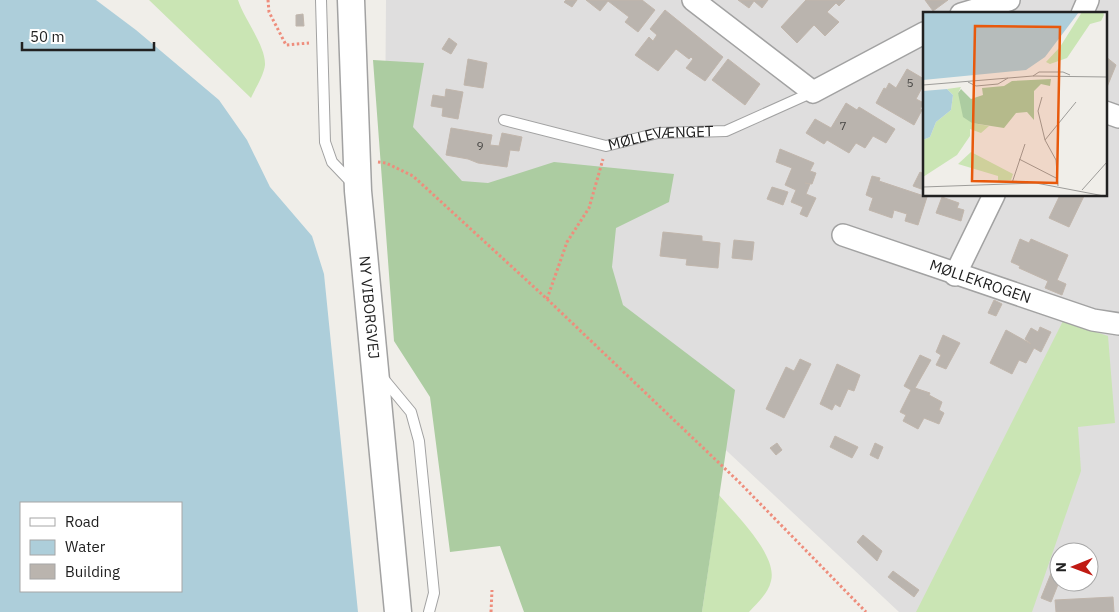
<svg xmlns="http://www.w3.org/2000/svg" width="1119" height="612" viewBox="0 0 1119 612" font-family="'IBM Plex Sans',sans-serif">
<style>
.residential{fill:#dfdede;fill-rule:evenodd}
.grass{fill:#cae5b4}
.forest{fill:#accca1}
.water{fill:#adceda;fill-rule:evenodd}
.building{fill:#bab4ae;stroke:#c1b6ac}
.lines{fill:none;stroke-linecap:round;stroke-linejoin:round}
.service-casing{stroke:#a2a2a2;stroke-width:12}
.minor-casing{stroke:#a2a2a2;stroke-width:24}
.tertiary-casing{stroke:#a2a2a2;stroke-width:29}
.path{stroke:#ee8d7c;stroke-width:3;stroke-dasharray:2.5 2.5;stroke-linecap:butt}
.service{stroke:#fff;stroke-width:10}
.minor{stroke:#fff;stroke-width:21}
.tertiary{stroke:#fff;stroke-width:26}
.labels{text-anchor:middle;stroke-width:4;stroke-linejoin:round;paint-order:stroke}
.number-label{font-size:12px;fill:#474644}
.street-label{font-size:15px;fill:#212121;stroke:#fff}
.inset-road{fill:none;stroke:#9d9c99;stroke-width:1}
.view{fill:#e8590c;fill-opacity:0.15;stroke:#e8590c;stroke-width:2.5}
.inset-edge{fill:none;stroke:#212121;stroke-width:2.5}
</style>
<rect width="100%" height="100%" fill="#f0eee9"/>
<path class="residential" d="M386 0H1119V612H899L385 131ZM924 14H1105V195H924ZM1059 552H1089V582H1059Z"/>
<g class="grass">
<path d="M149 0H238C244 19 266 46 265 65 264 75 255 89 251 98Z"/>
<polygon points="1063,321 1108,336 1115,423 1078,427 1081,471 1032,612 916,612"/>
<path d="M719 495C735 514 778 555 771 581 768 594 757 603 749 612H702Z"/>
</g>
<polygon class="forest" points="373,60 424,63 413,127 462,181 488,183 554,162 674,174 669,202 616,228 612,267 623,305 735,390 702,612 524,612 500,546 450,552 430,397 394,341"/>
<path class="water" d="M0 0H96L136 30 219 100 247 140 270 187 312 236 324 274 358 612H0ZM21 503H181V591H21Z"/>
<g class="building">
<polygon points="566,0 577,0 572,7 564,2"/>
<polygon points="586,0 642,0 655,10 638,32 625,22 629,17 608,1 600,11"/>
<polygon points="738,0 768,0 762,8 754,1 749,8"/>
<polygon points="806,0 845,0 839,6 836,3 827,12 839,22 825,36 814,25 797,43 781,27"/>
<polygon points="925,0 948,0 933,11"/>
<polygon points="665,10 723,57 705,81 686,68 693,59 691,57 689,59 676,49 658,71 635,55 649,37 653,41 657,35 650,29"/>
<polygon points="303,14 304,26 296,26 296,15"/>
<polygon points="449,38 457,44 451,54 442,49"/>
<polygon points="1105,56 1116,65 1105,92"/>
<polygon points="468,59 487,63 483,88 464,85"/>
<polygon points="728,59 760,84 745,105 712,80"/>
<polygon points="907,69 924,79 924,84 916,99 924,103 920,109 922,110 914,125 876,103 884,88 886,89 889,83 896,88"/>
<polygon points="446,89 463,92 458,119 442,116 443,108 431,106 433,95 445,97"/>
<polygon points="846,103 857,110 859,107 895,129 886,143 873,136 865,148 856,143 849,153 827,140 824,144 806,133 815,119 831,128"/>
<polygon points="451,128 492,135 490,145 499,146 502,133 522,137 519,151 510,150 507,167 478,163 468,159 446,155"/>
<polygon points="780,149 814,163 810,171 816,173 812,184 805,183 810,184 806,194 816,198 807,217 800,214 803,207 791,202 796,190 785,185 792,168 776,162"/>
<polygon points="920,172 924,174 924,190 913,186"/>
<polygon points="872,176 880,178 879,181 927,197 918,225 905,221 907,214 894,210 892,218 869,210 873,198 866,195"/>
<polygon points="772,187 788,192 783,205 767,199"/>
<polygon points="1060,195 1084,196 1069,227 1049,218"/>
<polygon points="942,197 959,203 957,208 964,210 961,221 936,213"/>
<polygon points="663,232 702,236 702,241 720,243 718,268 686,265 687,259 660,256"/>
<polygon points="1020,239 1029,243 1031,239 1068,255 1057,280 1066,284 1062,295 1045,288 1048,281 1019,268 1020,266 1011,262"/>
<polygon points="734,240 754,242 752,260 732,258"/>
<polygon points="994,300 1002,304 996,316 988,313"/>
<polygon points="1040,327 1051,332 1041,352 1034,348 1026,363 1019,360 1012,374 990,363 1006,330 1031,344 1025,339 1031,328 1038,332"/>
<polygon points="943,335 960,343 946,369 936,365 941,355 936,352"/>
<polygon points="920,355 931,360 915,388 930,393 929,395 942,402 939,410 944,413 939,424 924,418 918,429 903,421 906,415 900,412 911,390 904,386"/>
<polygon points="800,359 811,364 784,418 766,409 786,367 794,371"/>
<polygon points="837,364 860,375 854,391 848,389 840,407 835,404 832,410 820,404"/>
<polygon points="835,436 858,447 852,458 830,447"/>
<polygon points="777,443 782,450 776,455 770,448"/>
<polygon points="875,443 883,447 878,459 870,455"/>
<polygon points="863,535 882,551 877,561 857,542"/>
<polygon points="893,571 919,590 914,597 888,577"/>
<polygon points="1052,571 1059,574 1059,582 1051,602 1041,598"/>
<polygon points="1113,597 1114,612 1056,612 1055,600"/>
</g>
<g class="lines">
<defs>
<g id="service">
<polyline points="321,0 325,142 332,162 353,184"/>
<path id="s1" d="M504 120 606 146 658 133 726 131 813 92"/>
<polyline points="382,377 411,412 419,441 434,593 429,612"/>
</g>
<g id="minor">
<polyline points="693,0 813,92 924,33"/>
<polyline points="961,14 1009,0"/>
<polyline points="1082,14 1088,0"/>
<polyline points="1105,112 1119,117"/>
<path id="s2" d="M843 235 1093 320 1119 324"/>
<polyline points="955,275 994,195"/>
</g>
<g id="tertiary">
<path id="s3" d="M351 0 358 191 398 612"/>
</g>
</defs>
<use href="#service" class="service-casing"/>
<use href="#minor" class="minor-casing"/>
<use href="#tertiary" class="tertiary-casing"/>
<g class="path">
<polyline points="268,0 269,12 286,45 309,43"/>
<polyline points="378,162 386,163 413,176 547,299 739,482 866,612"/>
<polyline points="547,299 567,242 589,208 603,159"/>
<polyline points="491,612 492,590"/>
</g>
<use href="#service" class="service"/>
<use href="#minor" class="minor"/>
<use href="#tertiary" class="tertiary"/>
</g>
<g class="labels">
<g class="number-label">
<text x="910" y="87">5</text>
<text x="843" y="130">7</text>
<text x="480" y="150">9</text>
</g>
<g class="street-label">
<text dy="5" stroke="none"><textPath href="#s1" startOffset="161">MØLLEVÆNGET</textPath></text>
<text dy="5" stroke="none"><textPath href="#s2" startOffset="145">MØLLEKROGEN</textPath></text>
<text dy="5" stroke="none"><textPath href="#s3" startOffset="308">NY VIBORGVEJ</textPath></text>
</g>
</g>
<g transform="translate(923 12)">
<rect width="184" height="184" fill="#f0eee9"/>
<path d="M159 0H180L181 3 178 9 167 12 144 46 127 52 123 50 137 35ZM38 75 35 81 49 111 66 114 58 121 47 117V124L34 143 0 165V128L7 125 13 110 28 98 30 83 24 77ZM48 140 90 162 88 168 75 169V164L35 152Z" fill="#cae5b4"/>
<path d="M128 67 127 74 118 72 111 79V108L104 100 93 101 81 116 49 111 40 105 35 81 38 77 48 87 60 83 59 76 81 74 89 69Z" fill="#accca1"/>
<path d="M0 0H156L122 45 103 58 0 68ZM24 77 30 83 28 98 13 110 7 125 0 128V79Z" fill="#adceda"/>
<path class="inset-road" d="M110 64 116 60H140L147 63M45 70 53 74 75 72 85 66M0 73 110 64 184 65M119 85 115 99 122 128M96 147 135 167M89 171 102 132M135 174 133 148 122 128 153 90M0 175 113 171 181 184M159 178 184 150"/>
<path class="view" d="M52 14 137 15 134 171 49 169Z"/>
<rect width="184" height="184" class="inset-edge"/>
</g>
<rect x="20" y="502" width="162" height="90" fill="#ffffff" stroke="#a6a6a6"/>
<rect x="30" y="518" width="25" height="8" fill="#ffffff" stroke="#a6a6a6"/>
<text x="65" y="527" font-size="15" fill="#212121">Road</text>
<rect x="30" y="540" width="25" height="15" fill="#adceda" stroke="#a6a6a6"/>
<text x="65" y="552" font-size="15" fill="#212121">Water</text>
<rect x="30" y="564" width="25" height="15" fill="#bab4ae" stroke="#a6a6a6"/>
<text x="65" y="577" font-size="15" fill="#212121">Building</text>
<g transform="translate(1074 567) rotate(269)"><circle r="24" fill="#ffffff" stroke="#a6a6a6"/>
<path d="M0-4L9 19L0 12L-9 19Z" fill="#c01a13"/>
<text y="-8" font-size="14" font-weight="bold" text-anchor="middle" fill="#212121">N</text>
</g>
<path d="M22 42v8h132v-8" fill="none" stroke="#212121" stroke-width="2.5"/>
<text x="30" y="42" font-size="15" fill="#212121" stroke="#ffffff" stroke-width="4" paint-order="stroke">50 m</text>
</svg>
